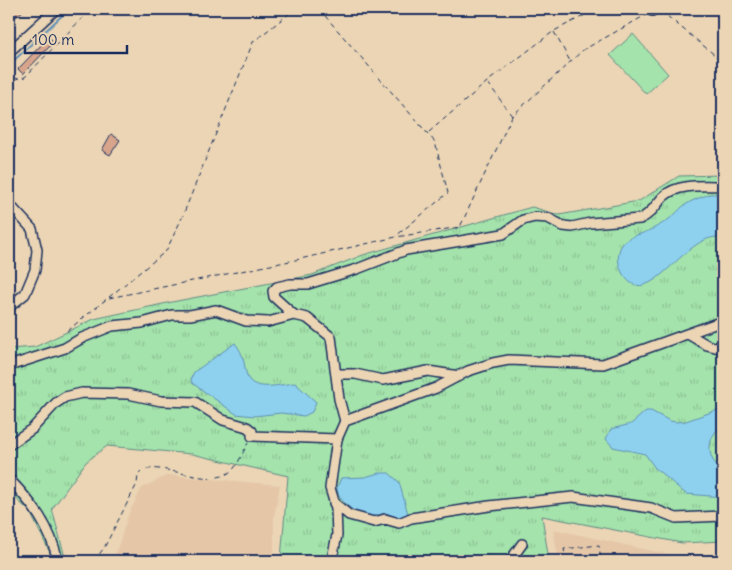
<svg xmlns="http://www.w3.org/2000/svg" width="732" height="570" viewBox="0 0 732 570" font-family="Delius,sans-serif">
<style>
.built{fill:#e5c7a8}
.grass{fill:url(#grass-tufts);stroke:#608984}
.garden{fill:#a4e3ab;stroke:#608984}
.water{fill:#8ed1ef;stroke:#6090b5}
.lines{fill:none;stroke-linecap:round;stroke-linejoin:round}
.stream{stroke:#6090b5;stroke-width:2}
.building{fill:#d8a58c;stroke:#1b2f5e}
.minor-casing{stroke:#1b2f5e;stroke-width:12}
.path{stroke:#1b2f5e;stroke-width:1;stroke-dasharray:5 4;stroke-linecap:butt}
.minor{stroke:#ebd5b4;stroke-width:9}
</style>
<defs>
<pattern id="grass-tufts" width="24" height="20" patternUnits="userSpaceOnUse" patternTransform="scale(1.25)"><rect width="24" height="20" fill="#a4e3ab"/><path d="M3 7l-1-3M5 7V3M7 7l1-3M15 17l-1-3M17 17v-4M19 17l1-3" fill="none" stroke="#8dc396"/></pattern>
</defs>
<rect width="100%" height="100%" fill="#ebd5b4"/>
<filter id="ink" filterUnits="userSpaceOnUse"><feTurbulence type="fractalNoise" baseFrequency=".02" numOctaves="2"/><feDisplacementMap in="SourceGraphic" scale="10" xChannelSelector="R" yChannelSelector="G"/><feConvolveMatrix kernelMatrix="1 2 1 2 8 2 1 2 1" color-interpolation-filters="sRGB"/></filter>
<g filter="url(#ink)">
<g class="built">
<polygon points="168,475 280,485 274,517 274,561 113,561 129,513 142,488"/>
<polygon points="553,529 684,558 698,559 723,557 723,561 559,561"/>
</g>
<polygon class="grass" points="723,175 723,541 682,543 542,516 549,561 287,561 281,559 288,476 192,454 107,446 86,462 52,509 66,561 54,561 30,512 9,492 9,349 35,347 94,319 172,302 312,275 363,255 532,207 559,215 639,201 679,176"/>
<polygon class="garden" points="633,34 668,74 646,94 610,55"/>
<g class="water">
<path d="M710 194H723V238C687 228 651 312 625 277 620 271 617 260 619 252 621 241 631 237 640 234 652 230 665 223 674 215 678 212 681 207 685 205 692 200 702 197 710 194Z"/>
<path d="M235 343C245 356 243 362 247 376 253 393 282 384 295 383L316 402 312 412 304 416 281 413 254 416 236 414 192 383 191 378 194 372Z"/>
<path d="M723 408V425C706 436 705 460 723 470V497L686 494 655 468 645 454 613 447 606 439 611 429 631 424 646 411H651L670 421 676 422 686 421Z"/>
<path d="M379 473H389L399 482 408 514 397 519 387 513C381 513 377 517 371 517 358 516 338 502 337 488L341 478 365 477Z"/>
</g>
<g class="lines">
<polyline class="stream" points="9,65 69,9"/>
</g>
<g class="building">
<polygon points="9,9 25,9 9,23"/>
<polygon points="49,37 54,42 23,74 18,69"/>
<polygon points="111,134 120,140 110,155 102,150"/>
</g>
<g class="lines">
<defs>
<g id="minor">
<polyline points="652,11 653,9"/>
<polyline points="9,52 56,9"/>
<polyline points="9,204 32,229 37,250 35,270 25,294 9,307"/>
<path d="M294 315 274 297 273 291 277 287 290 284H308L357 269 406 250 503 234 523 220 535 217 548 218 563 226 572 227 590 223 640 219C651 214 655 206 663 197 677 183 705 186 723 186"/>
<polyline points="688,334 707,345 723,349"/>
<polyline points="9,366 65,348 82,338 112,326 142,323 172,315 190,315 216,310 246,321 268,322 294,315 307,318 331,337 339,399 345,421"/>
<polyline points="336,374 355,374 383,380 428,371 459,376"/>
<polyline points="9,445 32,429 56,403 65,397 82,393 128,394 161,401 195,402 223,420 247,427 252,431 252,436 337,439"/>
<path d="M9 479C33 504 50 526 58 561"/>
<polyline points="334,503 349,515 374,522 385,519 399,523 411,518 489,506 573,497 651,508 676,518 723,516"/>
<polyline points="333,554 337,535 336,508 330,488 337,439 345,421 436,388 468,371 493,363 509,360 603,364 723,321"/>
<polyline points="510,561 522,544"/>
</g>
</defs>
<use href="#minor" class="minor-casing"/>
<g class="path">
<polyline points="319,9 435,142 448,193 396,236"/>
<polyline points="661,11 716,56 723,66"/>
<polyline points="554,32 570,61"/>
<polyline points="9,71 15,79 25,77 91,9"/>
<polyline points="488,83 512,116"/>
<polyline points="429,132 487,82 554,31 597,9"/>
<polyline points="109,298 300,259 396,237 460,227 512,116 583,50 646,15"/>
<polyline points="67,331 166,251 181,220 253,42 295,9"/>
<path d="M94 561 104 548 137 484 138 475 143 470C169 462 215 493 235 467 240 460 244 450 248 443"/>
<polyline points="566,561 564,549 599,545 601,561"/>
</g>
<use href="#minor" class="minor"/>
</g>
</g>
<rect width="732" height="570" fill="none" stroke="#ebd5b4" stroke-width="30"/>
<rect x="15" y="15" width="702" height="540" fill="none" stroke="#1b2f5e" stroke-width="2" filter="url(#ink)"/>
<path d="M25 45v8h102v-8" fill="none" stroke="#1b2f5e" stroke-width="2.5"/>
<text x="32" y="45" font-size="15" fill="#1b2f5e" stroke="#ebd5b4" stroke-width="4" paint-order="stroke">100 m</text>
</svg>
